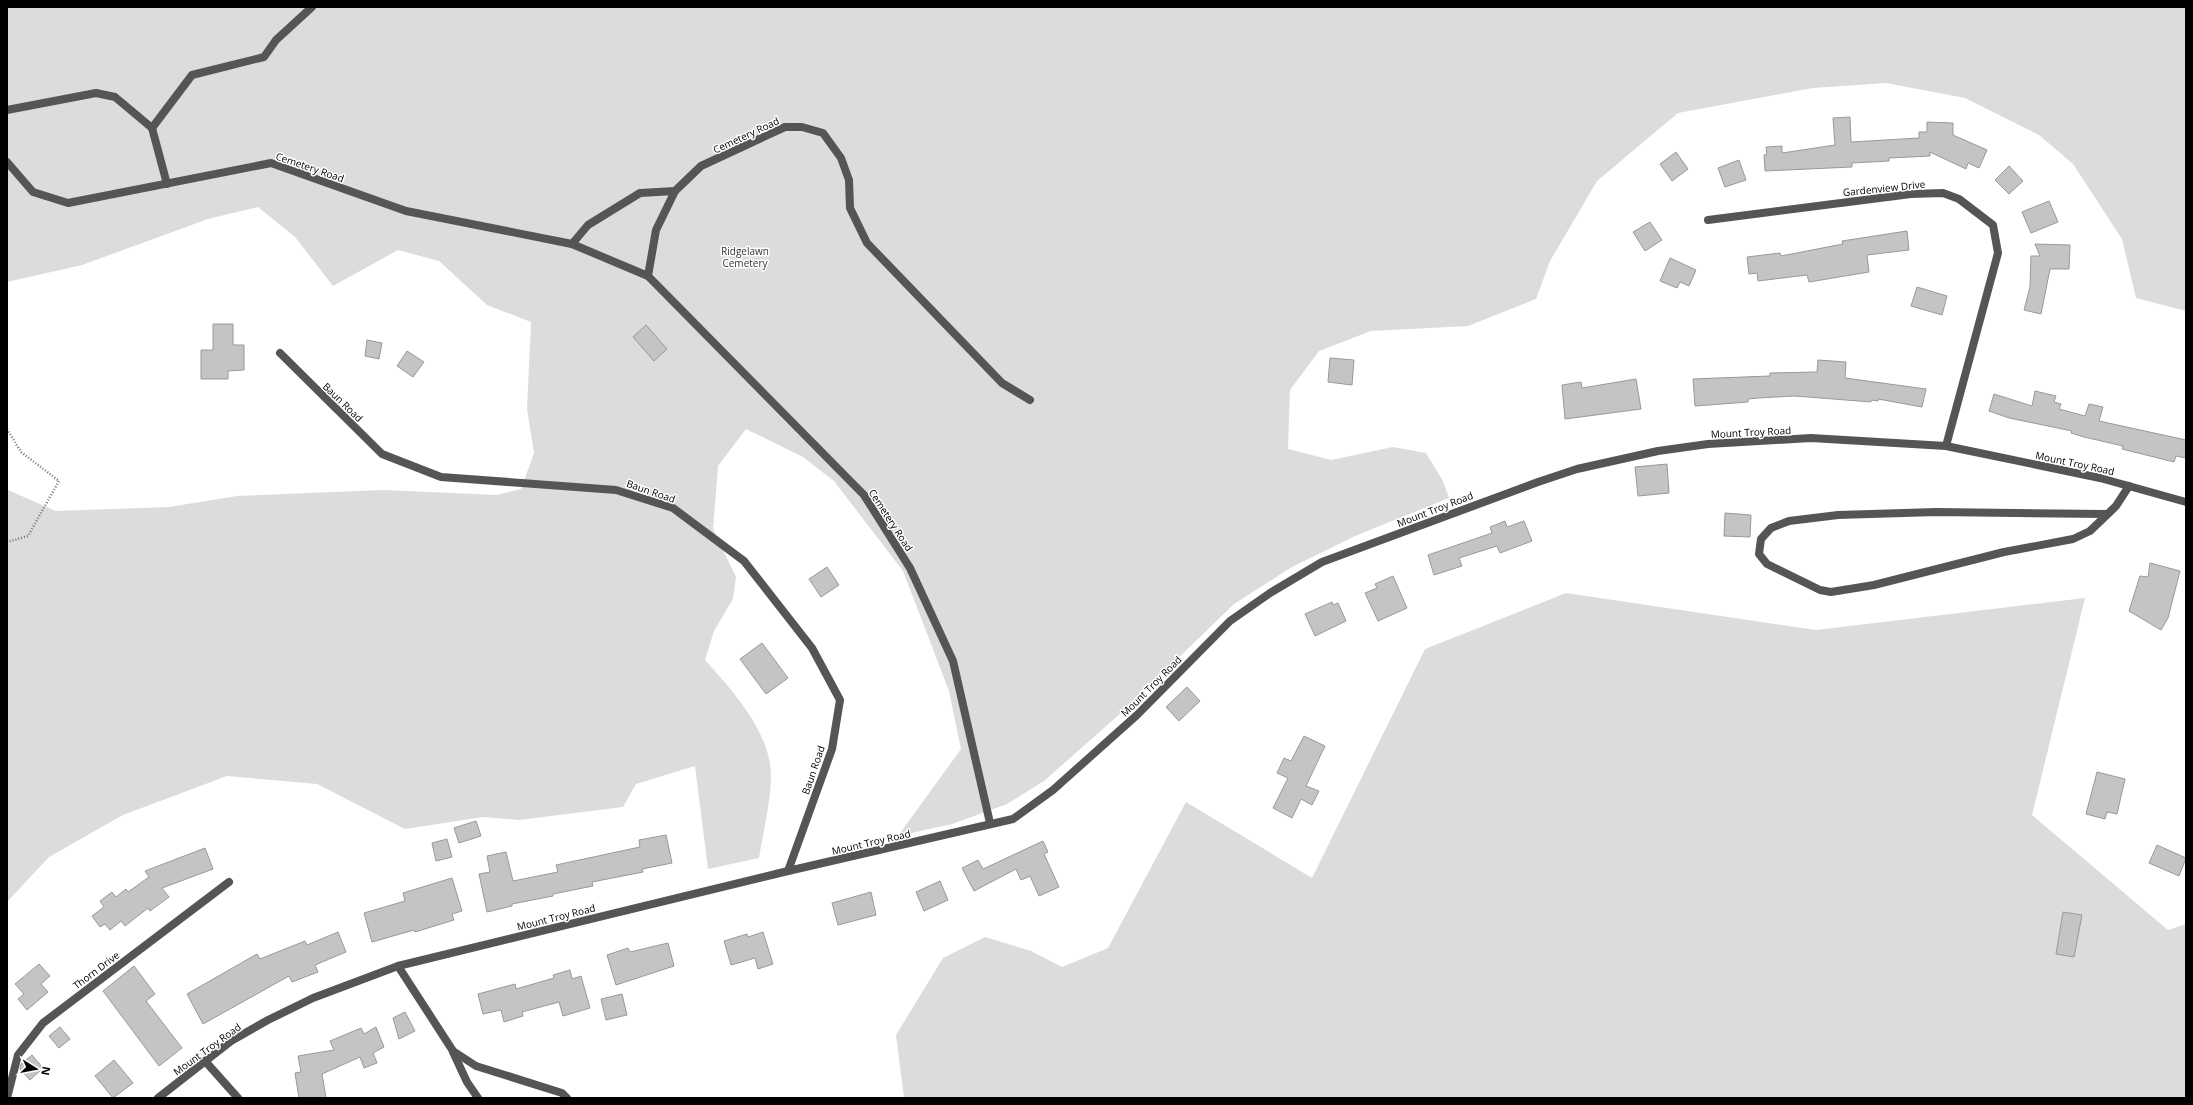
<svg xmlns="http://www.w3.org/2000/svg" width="2193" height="1105" viewBox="0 0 2193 1105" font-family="'Open Sans',sans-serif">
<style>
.green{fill:#dcdcdc}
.building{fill:#c4c4c4;stroke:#999}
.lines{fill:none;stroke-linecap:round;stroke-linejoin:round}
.path{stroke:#777;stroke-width:2.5;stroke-dasharray:1 2;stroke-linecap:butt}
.service{stroke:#555;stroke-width:8}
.minor{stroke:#555;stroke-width:8}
.tertiary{stroke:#555;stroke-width:8}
.labels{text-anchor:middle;stroke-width:3;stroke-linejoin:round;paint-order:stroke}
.street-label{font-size:10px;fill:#000;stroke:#fff}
.park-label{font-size:10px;fill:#333;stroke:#fff}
</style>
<rect width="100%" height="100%" fill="#fff"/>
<g class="green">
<path d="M7 7H2186V311L2136 298 2122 239 2073 164 2039 135 1965 98 1886 83 1813 88 1678 113 1597 181 1550 261 1536 299 1468 326 1371 331 1319 351 1290 390 1288 449 1331 460 1393 447 1426 453 1443 481 1449 498 1355 536 1292 567 1234 604 1130 705 1044 781 1007 804 952 824 898 836 961 749 949 691 903 571 834 481 803 457 746 429 718 466 713 529 736 577 733 599 714 631 705 660C733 691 771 733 771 776 771 800 763 834 759 858L708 869 695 766 636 784 623 807 519 820 483 817 405 829 317 784 227 776 123 815 49 857 7 902V487L8 490 56 511 169 507 237 496 384 490 497 495 521 489 534 453 527 409 531 322 487 305 439 261 398 250 333 286 295 237 258 207 208 219 82 265 7 282Z"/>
<polygon points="1566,593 1816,630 2085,598 2032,815 2168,930 2186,924 2186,1098 904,1098 896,1035 943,958 985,937 1031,951 1062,967 1108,948 1186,802 1312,878 1425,649"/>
</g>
<g class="building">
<polygon points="1850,117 1851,142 1919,138 1919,132 1927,132 1927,122 1953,123 1953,135 1987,150 1979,168 1968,163 1966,169 1930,152 1930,156 1889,158 1889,161 1852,163 1852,167 1765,171 1764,155 1767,154 1766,147 1782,146 1782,153 1835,145 1833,118"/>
<polygon points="1676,152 1688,169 1672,181 1660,164"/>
<polygon points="1739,160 1746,180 1725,187 1718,168"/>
<polygon points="2009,166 2023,181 2009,194 1995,180"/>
<polygon points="2049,201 2058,222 2031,233 2022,212"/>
<polygon points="1650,222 1662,240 1645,251 1633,232"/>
<polygon points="1907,231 1909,250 1867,255 1869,272 1809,282 1807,275 1758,281 1757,273 1749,274 1747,257 1780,253 1781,256 1843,244 1842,241"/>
<polygon points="2035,244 2070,245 2069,269 2050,269 2041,314 2024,310 2030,287 2031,256 2040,256"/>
<polygon points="1670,258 1696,270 1689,286 1680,282 1677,288 1660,281"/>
<polygon points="1917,287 1947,296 1942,315 1911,306"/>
<polygon points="213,324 233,324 233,345 244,345 244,370 228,371 228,379 201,379 201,350 213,350"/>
<polygon points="646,325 667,349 654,361 633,337"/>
<polygon points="367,340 382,343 379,359 365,356"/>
<polygon points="407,351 424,362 413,377 397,366"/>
<polygon points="1330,358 1354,360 1352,385 1328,382"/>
<polygon points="1818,360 1846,362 1845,378 1926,389 1922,407 1878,399 1878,401 1871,400 1871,402 1795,396 1758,398 1748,399 1748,402 1695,406 1693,379 1770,376 1770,373 1817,372"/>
<polygon points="1636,379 1641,409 1565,419 1562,385 1581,382 1582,388"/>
<polygon points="2035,391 2056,396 2054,402 2061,404 2059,409 2085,416 2089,404 2103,407 2099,421 2186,440 2186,458 2176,456 2174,462 2122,449 2123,446 2084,437 2071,433 2072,431 2009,418 1989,411 1994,394 2032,406"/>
<polygon points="1667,464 1669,493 1638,496 1635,467"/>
<polygon points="1725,513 1751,515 1750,537 1724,536"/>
<polygon points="1505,521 1507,527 1524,521 1532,541 1500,553 1497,546 1459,558 1462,566 1434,575 1428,555 1492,533 1490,527"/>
<polygon points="2150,563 2180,571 2168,618 2161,630 2129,611 2140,576 2148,577"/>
<polygon points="827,567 839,585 821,597 809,579"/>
<polygon points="1393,576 1407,608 1378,621 1365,593 1377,588 1375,584"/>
<polygon points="1332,602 1333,605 1338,603 1346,621 1315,636 1305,614"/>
<polygon points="762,643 788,678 766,694 740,659"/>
<polygon points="1187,687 1200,701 1179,721 1166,707"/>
<polygon points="1304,736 1325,746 1306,786 1319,791 1312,805 1301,799 1292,818 1273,808 1288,778 1277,773 1284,758 1291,761"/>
<polygon points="2097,772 2125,779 2117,814 2107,812 2105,819 2086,814"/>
<polygon points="476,821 481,836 459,843 454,828"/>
<polygon points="666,835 672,863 642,869 643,872 592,882 593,886 553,894 553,896 512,904 512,906 487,912 479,874 490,872 487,856 506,852 513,881 558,872 556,865 640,847 639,840"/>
<polygon points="447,839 452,857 436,861 432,843"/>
<polygon points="1043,841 1048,852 1044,854 1059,887 1039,896 1030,876 1021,880 1016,869 974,891 962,868 978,860 983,869"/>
<polygon points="2157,845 2186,858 2179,876 2149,863"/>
<polygon points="205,848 213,869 162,888 169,897 150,911 148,908 125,926 121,921 110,930 105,924 100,927 92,916 104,907 100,901 112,892 116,897 126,889 128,892 149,877 145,871"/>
<polygon points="452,878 462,911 452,914 454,920 415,932 414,930 372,942 364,913 405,901 403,893"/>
<polygon points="940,881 948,900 924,911 916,892"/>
<polygon points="871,892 876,915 838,925 832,903"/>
<polygon points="2063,912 2082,915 2074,957 2056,954"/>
<polygon points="338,932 346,952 315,965 318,972 292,982 289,976 203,1024 187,994 257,954 260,959 305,941 307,945"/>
<polygon points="763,932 773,964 758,969 755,958 731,965 724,941 747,934 748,937"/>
<polygon points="668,943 674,966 616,985 607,955 628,948 630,952"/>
<polygon points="39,964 50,976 41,984 48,992 27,1010 18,999 24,994 15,984"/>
<polygon points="134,966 155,994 146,1001 182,1048 159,1066 103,991"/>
<polygon points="570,970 572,979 581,976 590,1008 563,1016 559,1002 522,1012 523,1016 504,1022 501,1010 483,1014 478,994 515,984 516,989 554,978 553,975"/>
<polygon points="622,994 627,1015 606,1020 601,999"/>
<polygon points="405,1012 415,1031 399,1039 393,1018"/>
<polygon points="60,1027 70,1039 59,1048 49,1036"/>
<polygon points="376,1027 384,1047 373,1053 377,1063 364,1068 360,1057 322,1074 326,1098 299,1098 295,1073 301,1072 298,1056 334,1050 330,1041 361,1028 364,1034"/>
<polygon points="32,1055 43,1068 30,1080 20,1069 21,1064"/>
<polygon points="114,1060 133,1083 113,1098 95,1076"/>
</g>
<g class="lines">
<polyline class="path" points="7,429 21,452 59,481 28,536 7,542"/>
<g class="service">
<polyline points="7,110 96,93 115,97 152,128 167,184"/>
<polyline points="152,128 192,75 264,57 276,40 312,7"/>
<polyline points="7,162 33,192 68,203 271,163 406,211 572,244 648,276 864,495 910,568 953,661 990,823"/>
<polyline points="572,244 588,225 640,193 675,191"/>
<polyline points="648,276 656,230 675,191 701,166 785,127 802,127 823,133 841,158 849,180 850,208 867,243 1002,383 1030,400"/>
<polyline points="2106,514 1936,512 1838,515 1789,521 1771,528 1761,539 1759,554 1767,564 1820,590 1831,592 1874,585 2004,552 2073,539 2090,531 2116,506 2129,486"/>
<polyline points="398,966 453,1051 476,1066 562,1093 567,1098"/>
<polyline points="453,1052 467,1082 478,1098"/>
<polyline points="7,1098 18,1055 43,1023 229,882"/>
</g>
<g class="minor">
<polyline points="1708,220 1911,194 1943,193 1959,199 1993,225 1998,253 1946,446"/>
<polyline points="280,353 382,454 441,477 616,490 673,508 744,561 812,648 840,700 832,749 788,871"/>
<polyline points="205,1061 238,1098"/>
</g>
<polyline class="tertiary" points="158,1098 231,1041 268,1020 313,998 398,966 788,871 1013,819 1053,790 1137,715 1230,621 1270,593 1322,562 1538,482 1577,469 1658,451 1708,444 1811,438 1946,446 2100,478 2186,502"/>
</g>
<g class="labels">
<g class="street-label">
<text transform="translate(746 135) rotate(-25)" y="4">Cemetery Road</text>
<text transform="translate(310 167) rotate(19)" y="4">Cemetery Road</text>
<text transform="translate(1884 188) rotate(-6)" y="4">Gardenview Drive</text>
<text transform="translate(343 402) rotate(44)" y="4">Baun Road</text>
<text transform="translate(1751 432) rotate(-3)" y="4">Mount Troy Road</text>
<text transform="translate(2075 463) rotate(12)" y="4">Mount Troy Road</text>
<text transform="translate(651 491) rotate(19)" y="4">Baun Road</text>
<text transform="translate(1435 509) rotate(-21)" y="4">Mount Troy Road</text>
<text transform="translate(891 520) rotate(57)" y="4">Cemetery Road</text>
<text transform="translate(1151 686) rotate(-45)" y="4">Mount Troy Road</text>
<text transform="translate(813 770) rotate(-71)" y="4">Baun Road</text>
<text transform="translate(871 842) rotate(-13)" y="4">Mount Troy Road</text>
<text transform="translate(556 917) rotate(-14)" y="4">Mount Troy Road</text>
<text transform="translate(96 970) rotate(-37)" y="4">Thorn Drive</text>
<text transform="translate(207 1049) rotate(-36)" y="4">Mount Troy Road</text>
</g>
<g class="park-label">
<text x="745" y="255">Ridgelawn<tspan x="745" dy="12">Cemetery</tspan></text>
</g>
</g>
<rect width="2193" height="1105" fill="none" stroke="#000000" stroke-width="16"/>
<g transform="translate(36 1069) rotate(101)" stroke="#ffffff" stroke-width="3" paint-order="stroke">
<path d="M0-3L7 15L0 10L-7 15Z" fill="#000000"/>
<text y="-6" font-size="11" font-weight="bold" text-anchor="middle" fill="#000000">N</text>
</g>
</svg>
